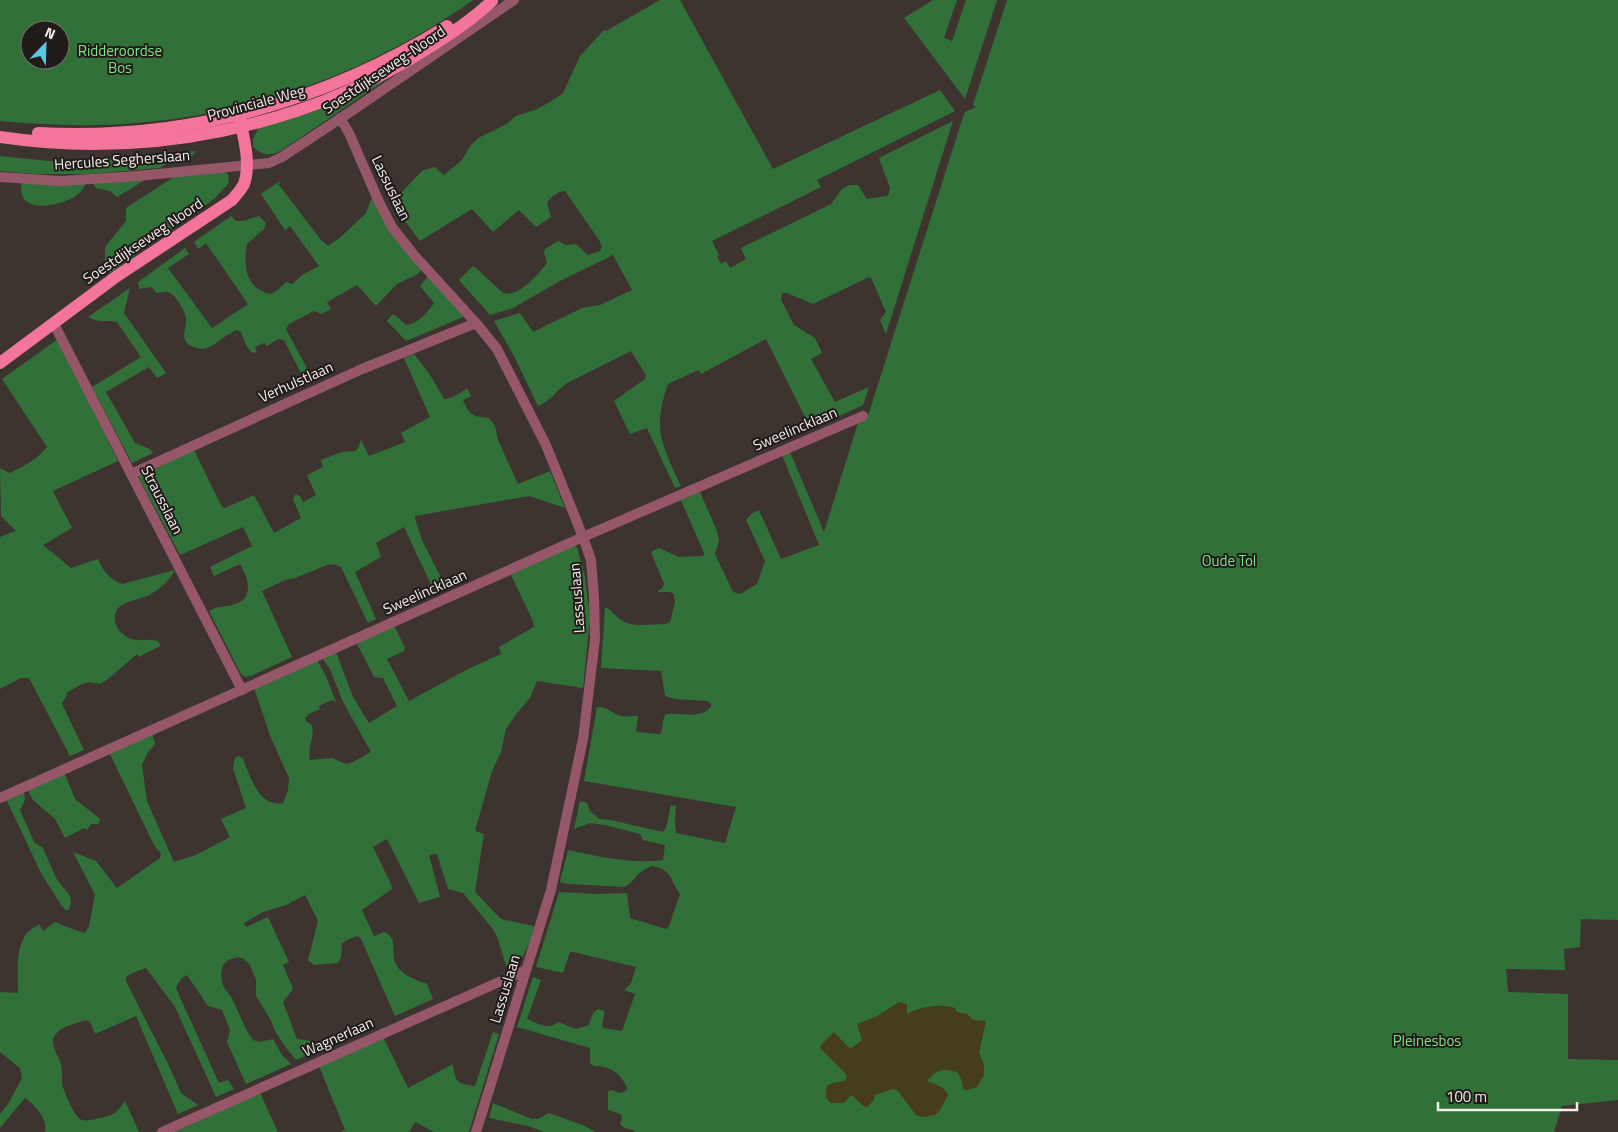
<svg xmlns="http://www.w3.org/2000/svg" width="1618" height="1132" viewBox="0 0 1618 1132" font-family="'Titillium Web',sans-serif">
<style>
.green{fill:#32703a;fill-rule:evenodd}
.sand{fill:#463d1d}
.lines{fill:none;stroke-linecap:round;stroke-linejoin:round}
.minor{stroke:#965869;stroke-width:10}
.major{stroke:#f3759a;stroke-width:12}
.labels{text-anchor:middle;stroke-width:4;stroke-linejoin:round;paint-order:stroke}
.park-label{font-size:15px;fill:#7ce187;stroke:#211c1a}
.street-label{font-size:15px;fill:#f4eeea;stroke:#211c1a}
</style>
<rect width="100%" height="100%" fill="#3d342f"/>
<g class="green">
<path d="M0 0H473C374 70 256 114 136 123 91 127 45 125 0 121ZM30 30H60V60H30Z"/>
<path d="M660 0H680L773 169 940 90 955 111 817 180 821 187 712 241 719 255 717 256 721 264 726 261 730 268 746 259 741 248 831 204 842 189 850 185H858L867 199 887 196 889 193 890 188 879 158 953 121 886 334 880 320 886 312 871 278 869 277 813 304 787 293H782L781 300 794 325 815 338 822 353 811 359 835 402 869 387 863 405 811 429 766 339 701 374 699 370 696 371 668 384C652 429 662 445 681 486L675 488 647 428 630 434 614 401 645 379 646 375 631 351 567 383C556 391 550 401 538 406L514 356 494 321 520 313 533 332 582 308 600 305 632 290 613 255 558 282 513 308 490 315 459 280 472 267H475L503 293C519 298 538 274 547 263L544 253 545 249 558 241 566 245 576 244 588 255 600 251 602 246 599 240 565 191C558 191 551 197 547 203L551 217 536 227 519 210 493 232 472 209 420 241 391 203 423 170 435 167 444 175 462 160 471 145 480 137 507 124 516 116 535 110 550 102 563 93 580 56 604 30 606 31Z"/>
<polygon points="933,0 957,0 944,38 952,41 966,0 997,0 965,99 904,18"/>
<path d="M1007 0H1618V920L1581 919 1580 947 1564 949 1565 970 1506 969 1508 992 1568 994V1059L1618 1060V1100L1562 1106 1554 1132H634V1130C628 1129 624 1129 620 1124L622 1117 620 1114 608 1110V1092L610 1090 621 1093 626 1091 627 1088C621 1073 610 1066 594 1066L590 1063V1048L517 1027 533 977 541 980 527 1019C537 1023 549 1031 558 1022L576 1029 589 1025 593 1013 598 1009 604 1011C605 1018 601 1022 603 1028L622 1031 635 994 624 990 631 983 636 967 573 952H570L563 973 536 967 559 892 596 894 627 893 630 918 666 929 669 926 680 894C670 880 672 869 652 866 635 872 636 881 625 887L568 884 560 882 568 850C599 857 632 864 663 860L665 845 643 840 640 834 605 825 590 823 574 829 580 801 587 803 590 811 599 819 610 820 663 832 666 828 671 805 676 806 675 821 676 833 725 843 736 807 584 781 597 707C606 707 608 710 616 714 623 718 631 716 638 716L636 732 660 734C664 729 661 720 666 714 681 712 700 720 711 707V704L708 701 675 699 665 696 661 671 601 668 605 607C612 610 615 616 621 620 632 628 652 624 665 624L670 622 675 602 674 594 670 592H657L662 588 664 584 651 552 659 548 679 557 703 556 704 553 680 498 699 490 717 531 719 541 715 554 733 592 740 594 757 584 765 561 746 520 751 514 759 510 781 559 819 545 782 455 790 452 824 532 858 423 867 419 963 117 965 112 976 107 973 105Z"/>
<path d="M418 58 282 150C271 156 263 156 253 147V139L259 127Z"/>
<polygon points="196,151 191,157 171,161 160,168 89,174 34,174 0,171 0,156 49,161 75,161"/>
<polygon points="224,171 228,174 229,183 214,199 110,273 105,261 105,247 126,221 126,208 177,175"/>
<polygon points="148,178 117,197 110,191 96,188 92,182"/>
<path d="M21 181 87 182C84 187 82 191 77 195 66 203 37 212 25 200 21 196 21 187 21 181Z"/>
<path d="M280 181 279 185 321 240 328 246 342 236 366 213 373 195 425 265 418 274 397 284 376 306 357 285 327 302 331 309 321 314 314 311 289 324 286 329 289 335 314 381 307 385 284 340 278 339 267 346 264 343 255 347 257 353 251 352 247 347 241 332 237 330C225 334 215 347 203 349 199 349 195 347 191 346 179 339 187 329 186 318 185 311 176 295 168 292 165 291 160 293 157 293L151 287 139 289 138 282 185 248 189 254 168 268 212 328 248 304 206 243 198 249 194 242 231 216 236 221H243L259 216 266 223 264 229 247 244C244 261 244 282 262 291 266 293 269 295 273 293 278 290 282 286 286 282L292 284 302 275 319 266 290 226 285 230 261 194Z"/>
<path d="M432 272 467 314 463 317 406 341 387 321 392 315H395L406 325C418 324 428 312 434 303L420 286Z"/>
<path d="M130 288 124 313 166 373 157 378 149 367 106 392 135 443 150 449 153 453 132 463 92 387 141 357 117 322C104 319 101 324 88 317Z"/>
<path d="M58 339 118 461 53 491 72 528 43 545 71 568 98 559C103 571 110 580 122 584L175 570C171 576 167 583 161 587 156 591 150 595 144 597 132 602 113 602 115 621 116 629 122 634 129 638 139 643 149 637 159 642L160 646 139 657 137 654 108 679 100 684 89 682 82 684 66 693 67 695 62 703 63 706 84 750 70 756 29 678H21L0 689V537L16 531 1 516 0 468 9 473C23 467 38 459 47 447L2 379Z"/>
<path d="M414 354 430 375 444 399C452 399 460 393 467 388L471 396 463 400C470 416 472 416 489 418L495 426 498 440 518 484 550 471 565 508 529 496 415 516V518L422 540 446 588 435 593 404 527 376 543 381 557 355 572 376 619 368 623 341 567 334 564 327 565 295 578 285 580 262 591 292 657 253 675 245 677 241 674 209 611C217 606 224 607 232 605 255 600 249 579 240 564L214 576 210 567 252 546 243 527 180 555 139 478V475L194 450 222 507 225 508 254 495 274 533 301 518 293 499 295 494 300 496 303 502 316 495 307 475 323 467 321 460 342 452 355 451 358 448 361 440 369 456 405 442 401 433 430 417 404 358Z"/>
<path d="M574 546 577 547 585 577 590 617 583 688 537 681 530 698 517 713 506 729 501 752 492 771 475 831 484 834 475 892 501 919 534 926 531 940 522 958 506 966 497 936 492 928 463 893 448 889 437 854 429 855 440 897 419 903 387 839 373 847 391 884 392 889 362 910 374 936 384 932C400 938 389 955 397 966 403 976 417 980 427 984L433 999 395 1016 361 939 358 936 349 939 342 943 341 957 338 963 314 965 308 960 318 921 305 895 286 905 263 912 244 923 246 927 268 917 289 962 283 965 293 989 283 1002 297 1039 312 1041 321 1049 296 1060 283 1044 275 1031 270 1019 256 996V980L250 965 244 959 238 957 228 960 223 965 221 974 223 986 232 998 247 1031 253 1040 259 1042 273 1039 282 1055 291 1064 246 1084 227 1042 230 1030 222 1010 208 1006 187 975 182 978 176 987 179 995 219 1083 228 1080 234 1089 216 1097 175 1007 146 968 130 974 126 977V981L168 1064 181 1093 198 1105 178 1114 136 1016 95 1034 90 1022 86 1020C77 1023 61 1026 55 1035 49 1043 58 1055 61 1064 62 1070 62 1077 62 1083 63 1090 73 1113 79 1118 84 1123 94 1119 101 1118 113 1116 119 1111 125 1101L139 1132H45C48 1119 35 1105 25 1098L0 1128V1114L8 1104 22 1078 20 1068 0 1052V992L18 993C18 974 15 951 26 934 29 930 35 928 39 924L43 931 55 922C62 925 79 932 85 933L89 926 95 895 73 852 96 861 117 888 160 858 161 854 154 845 109 752 152 733 155 744 147 754 142 765 147 801 174 862 196 855 230 837 221 819 246 808 233 768 235 758 239 756 243 759C250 776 259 808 283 803L288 790 289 778 271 738 254 688 317 660 326 676 336 702 332 700 319 706 320 709 309 714 305 718 307 722 312 725C315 736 307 748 310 760L332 758 346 764 353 762 371 752 343 702 330 669 322 658 336 652 353 697 369 723 397 706 383 678 374 677 356 642 394 625 405 648 404 651 387 659 409 701 466 670 501 654 499 647 534 627 533 621 510 573Z"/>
<polygon points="64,772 75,799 100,819 99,824 91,824 87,830 84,828 65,838 55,819 33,800 27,789"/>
<path d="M23 791C27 801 24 802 20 810L34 842 43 848 56 878 70 896 71 903 69 910H66L62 906 42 875 6 799Z"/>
<path d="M493 1032 499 1034 469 1132H434L415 1122 409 1132H341L345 1130 319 1066 383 1037 408 1088 453 1064C455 1083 457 1083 475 1086Z"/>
<polygon points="260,1093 278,1132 175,1132"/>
<polygon points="493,1103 532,1119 538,1119 549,1113 585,1126 595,1132 544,1132 528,1126 489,1118"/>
</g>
<path class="sand" d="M899 1002 907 1004V1014C920 1007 941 1003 955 1008L957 1012 967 1014 973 1020 986 1021 979 1053 984 1065V1075L977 1087 967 1090 963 1089 962 1081 958 1073C945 1067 935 1070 927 1081 934 1084 945 1086 948 1095L939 1112 935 1115 922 1117 916 1115 897 1090 893 1089 875 1095 874 1100 867 1107 863 1106 853 1096H850L844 1103H831C825 1098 825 1094 827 1086L832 1083 845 1081 847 1078 845 1073 820 1048 821 1045 834 1032 850 1049 862 1040 857 1024 877 1016Z"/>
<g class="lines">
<g class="minor">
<polyline points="340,118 349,133 379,202 392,227 414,255 476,323 497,349 546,445 583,537 591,560 594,597 595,639 583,739 551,890 476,1132"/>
<polyline points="0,177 60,181 138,176 269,163 282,157 353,110 514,0"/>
<polyline points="54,324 242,690"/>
<polyline points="131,474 362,369 476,323"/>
<polyline points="0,798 583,537 863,416"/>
<polyline points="162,1132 526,970"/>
</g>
<g class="major">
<path d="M38 133C184 141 323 103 447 26"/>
<path d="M0 137C146 159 304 128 428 48 451 34 473 19 492 1"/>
<path d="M0 363 117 276 232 200C236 195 241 190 244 184 251 164 244 139 240 120"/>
</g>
</g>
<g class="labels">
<g class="park-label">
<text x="120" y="56">Ridderoordse<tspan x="120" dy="17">Bos</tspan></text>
<text x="1229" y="566">Oude Tol</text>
<text x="1427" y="1046">Pleinesbos</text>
</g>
<g class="street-label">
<text transform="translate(384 70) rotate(-34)" y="5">Soestdijkseweg-Noord</text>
<text transform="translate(256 103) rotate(-15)" y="5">Provinciale Weg</text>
<text transform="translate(122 160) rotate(-4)" y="5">Hercules Segherslaan</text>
<text transform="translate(391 188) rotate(64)" y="5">Lassuslaan</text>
<text transform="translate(143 241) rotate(-34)" y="5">Soestdijkseweg Noord</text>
<text transform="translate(296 382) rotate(-24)" y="5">Verhulstlaan</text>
<text transform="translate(795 429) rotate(-23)" y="5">Sweelincklaan</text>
<text transform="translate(162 500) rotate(63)" y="5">Strausslaan</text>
<text transform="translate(425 592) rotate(-24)" y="5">Sweelincklaan</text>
<text transform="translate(577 598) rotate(-94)" y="5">Lassuslaan</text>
<text transform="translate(505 989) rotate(-73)" y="5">Lassuslaan</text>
<text transform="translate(338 1037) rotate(-24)" y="5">Wagnerlaan</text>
</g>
</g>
<g transform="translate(45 45) rotate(23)"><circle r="24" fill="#211c1a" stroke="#75706d"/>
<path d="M0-4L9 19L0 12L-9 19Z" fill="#59c8e5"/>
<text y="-8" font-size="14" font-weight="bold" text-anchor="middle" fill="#f4eeea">N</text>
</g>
<path d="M1438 1102v8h139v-8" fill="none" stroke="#f4eeea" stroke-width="2.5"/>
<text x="1446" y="1102" font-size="15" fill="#f4eeea" stroke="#211c1a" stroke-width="4" paint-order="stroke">100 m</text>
</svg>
